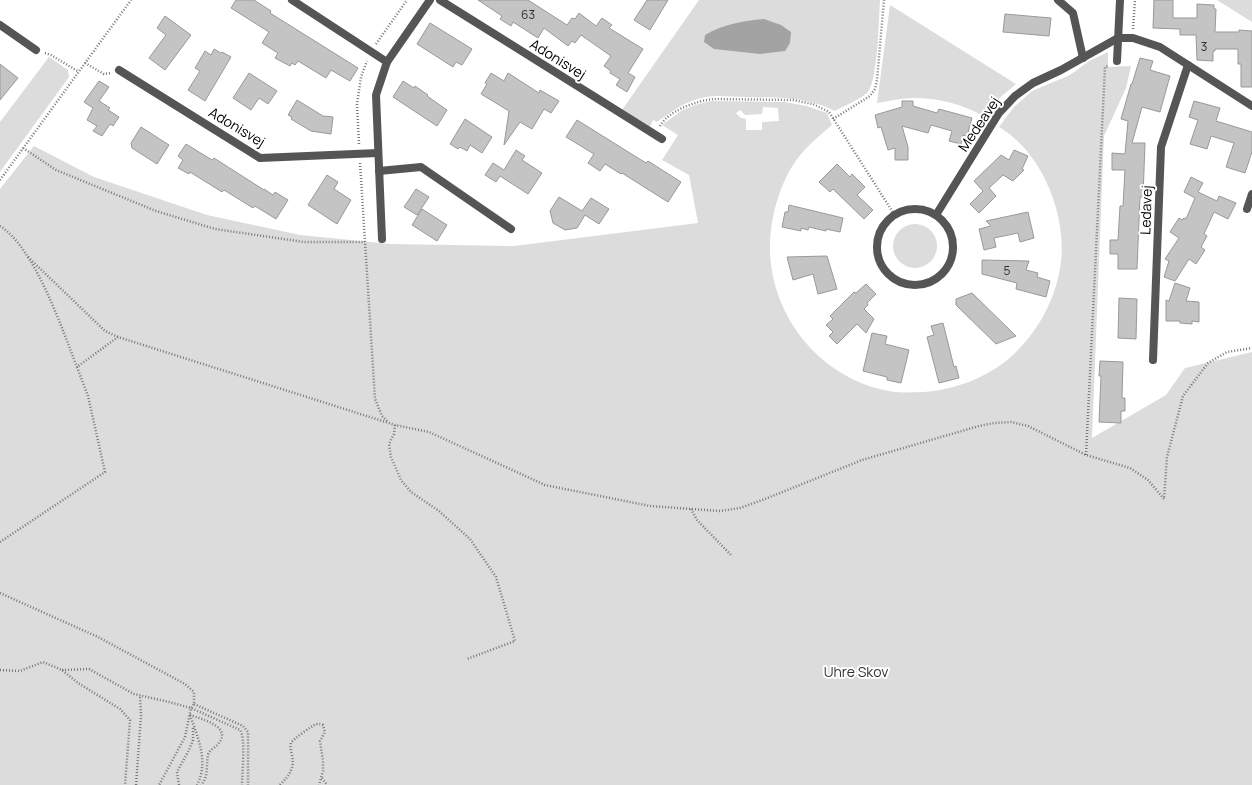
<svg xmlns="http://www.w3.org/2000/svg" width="1252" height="785" viewBox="0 0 1252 785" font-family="Manrope,sans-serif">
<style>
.green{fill:#dcdcdc;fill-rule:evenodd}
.water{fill:#a3a3a3}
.building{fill:#c4c4c4;stroke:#999}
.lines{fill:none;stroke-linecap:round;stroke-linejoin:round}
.path{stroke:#777;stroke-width:2.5;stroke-dasharray:1 2;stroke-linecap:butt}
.street{stroke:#555;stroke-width:8}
.labels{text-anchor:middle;stroke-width:4;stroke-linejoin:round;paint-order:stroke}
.number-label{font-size:12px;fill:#313131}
.street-label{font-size:14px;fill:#000;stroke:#fff}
.park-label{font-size:14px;fill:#333;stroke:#fff}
</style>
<rect width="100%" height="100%" fill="#fff"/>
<g class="green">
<path d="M699 0H880C879 17 878 84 867 93 859 100 844 106 835 111 804 96 779 98 745 97 732 97 718 95 706 97 687 100 672 111 657 122L653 120 650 127 622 110Z"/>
<polygon points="1217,0 1252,0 1252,22"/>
<path d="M890 5 1016 84 997 100 985 117C965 105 939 98 914 98 902 98 889 101 877 103Z"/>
<path d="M1108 52V67L1131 66 1126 88 1104 136 1092 438 1166 395 1185 368 1252 352V785H0V189L34 146 94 177 207 215 300 235 391 244 514 246 698 223 689 175 662 160 678 135 662 125 681 111 695 105 711 101 784 102 807 106 827 113 832 125C818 137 803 149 793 165 783 181 777 198 773 217 756 298 811 379 894 392 904 393 914 392 924 392 953 390 983 379 1006 361 1036 336 1056 301 1061 262 1066 220 1047 166 1014 138 1010 134 1004 130 999 127L1014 107 1032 91 1070 75 1089 61ZM763 107 778 108 779 121 762 122V130H746V119L741 118 736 113 740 110 745 115 762 114Z"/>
<polygon points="49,57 68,70 69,77 0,172 0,122"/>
<circle cx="915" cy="246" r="22"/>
</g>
<path class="water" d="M764 19 781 25 791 32 790 43 785 51 760 54 714 49 704 42 705 35C723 24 743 21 764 19Z"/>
<g class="building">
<polygon points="236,0 254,0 271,11 270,13 358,68 350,81 331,70 326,78 298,61 295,65 292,63 290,66 275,58 278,53 262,43 269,32 231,8"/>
<polygon points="478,0 528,0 567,25 572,18 575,19 579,13 596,26 602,18 612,25 609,28 643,49 628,73 635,77 627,92 616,85 620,79 610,73 611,71 604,66 611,56 581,35 575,43 572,41 568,46 544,28 538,38 513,22 511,26 500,19 502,16"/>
<polygon points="647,0 668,0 650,30 634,20"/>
<polygon points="1154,0 1173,0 1173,18 1197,18 1197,4 1214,5 1214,9 1216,9 1215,32 1239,32 1239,30 1252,31 1252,87 1241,87 1241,64 1238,64 1238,49 1215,49 1215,51 1213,51 1213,61 1197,60 1196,35 1180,35 1180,29 1153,28"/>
<polygon points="1005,14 1051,18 1049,36 1003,32"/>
<polygon points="165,16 191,35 165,70 149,58 166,35 157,28"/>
<polygon points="430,23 472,49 462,65 456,62 453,67 417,44"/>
<polygon points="214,49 221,53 222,52 231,57 205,101 188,90 200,71 195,68 205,51 211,55"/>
<polygon points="1140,58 1153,61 1150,70 1170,76 1160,112 1142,107 1132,143 1145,143 1143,197 1140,197 1137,269 1118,269 1118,254 1110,254 1110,240 1118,240 1120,206 1123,206 1125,170 1112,170 1112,153 1125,154 1128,121 1121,119 1131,84 1132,84"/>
<polygon points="0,64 18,78 0,100"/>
<polygon points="249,73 277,91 268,104 259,98 251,110 233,98"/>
<polygon points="491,73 504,81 508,73 539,93 540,90 559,101 551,113 544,109 532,129 520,122 504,145 509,111 481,94 487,84 485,83"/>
<polygon points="99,81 109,87 99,101 110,108 108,110 119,117 113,126 110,124 102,136 93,131 97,126 87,120 93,108 84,102"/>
<polygon points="403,81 414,88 415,86 428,95 427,96 447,110 437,126 393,97"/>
<polygon points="297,100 323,116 333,117 331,134 311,131 291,119 292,117 288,115"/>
<polygon points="902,101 913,101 913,106 937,113 939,109 972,118 967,136 963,135 961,144 949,141 952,131 931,125 928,133 902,126 908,147 908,160 895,160 895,148 888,150 881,127 878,128 875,115 902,107"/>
<polygon points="1194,101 1220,108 1216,121 1252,132 1252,152 1245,173 1226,167 1234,143 1211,136 1207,149 1190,144 1198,120 1189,117"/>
<polygon points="465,119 492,137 482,153 470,145 467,151 460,147 458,149 450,144"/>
<polygon points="577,120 646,163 648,161 681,182 668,202 622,173 621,174 605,164 600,171 588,163 594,154 566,137"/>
<polygon points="141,127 169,145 157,164 132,148 131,143"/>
<polygon points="186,144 212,160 214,158 264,190 264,189 273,195 275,192 288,200 276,219 255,206 253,208 224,190 222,192 190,172 189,174 178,168 183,160 178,156"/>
<polygon points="516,150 525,156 522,160 542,173 528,194 500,176 496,182 485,175 493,163 504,170"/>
<polygon points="1014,150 1028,156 1022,169 1024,170 1013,181 1003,175 989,188 996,196 979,213 970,204 983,191 974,181 1001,155 1009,160"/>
<polygon points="837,164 850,177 852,174 865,187 857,195 873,210 864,219 833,189 830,192 819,182"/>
<polygon points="327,175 338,182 334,189 351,200 337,224 308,205"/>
<polygon points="1191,177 1203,183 1198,192 1217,201 1219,196 1236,203 1228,219 1214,212 1204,234 1207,236 1201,247 1205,250 1196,264 1189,259 1175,281 1164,277 1169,261 1165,259 1179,238 1170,232 1179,218 1182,220 1184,218 1186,219 1195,198 1184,192"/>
<polygon points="416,189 429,197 417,215 404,207"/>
<polygon points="559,197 582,211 591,198 609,209 599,224 585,215 577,228 565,230 553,223 550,211"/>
<polygon points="789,205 843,218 840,232 826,229 826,231 809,227 808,230 801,228 801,231 782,227 785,212 788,212"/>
<polygon points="422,209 447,225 437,241 412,225"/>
<polygon points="1028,212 1034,238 1020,242 1018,233 994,238 996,247 984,250 979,229 991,226 986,221"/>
<polygon points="827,256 837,289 818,294 813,274 793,280 787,257"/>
<polygon points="982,260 1029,261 1026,270 1038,273 1037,277 1050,281 1046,297 1016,289 1017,283 982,274"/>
<polygon points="1175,283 1190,288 1186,301 1199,302 1199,322 1192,321 1192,324 1180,323 1180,321 1166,321 1166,300 1169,301"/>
<polygon points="866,284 876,294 867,303 868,305 864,309 874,319 866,333 857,324 837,344 829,336 833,332 826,325 833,319 830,316 854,292 856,293"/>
<polygon points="972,293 1016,336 996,344 956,305 956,299"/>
<polygon points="1119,298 1137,299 1136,339 1118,338"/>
<polygon points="943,323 954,367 956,366 959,378 939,383 927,337 934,335 931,326"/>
<polygon points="872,333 887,336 885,344 909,350 901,383 887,380 887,377 863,371"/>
<polygon points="1100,361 1123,362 1122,398 1125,398 1125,411 1121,411 1121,423 1099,422 1101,376 1099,376"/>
</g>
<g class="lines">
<g class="path">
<polyline points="1133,29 1135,0"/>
<polyline points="376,44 407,0"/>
<polyline points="45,53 51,55 79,72"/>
<polyline points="85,63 104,74 110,73"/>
<polyline points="833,119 870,96 875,89 877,80 884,0"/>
<path d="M660 126C668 111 696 101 713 99L793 100 813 104 829 112 894 214"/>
<polyline points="359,144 357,104 361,77 367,61"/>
<polyline points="23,148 56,170 156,211 215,229 304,242 365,242"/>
<polyline points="360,163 375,399 382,416 388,422"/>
<polyline points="0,180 131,0"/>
<path d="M0 226C35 248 62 329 77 367"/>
<polyline points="28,257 105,331 118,337"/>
<polyline points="395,425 394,434 389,444 391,457 401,480 411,492 439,511 470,539 496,577 515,641 467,659"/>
<polyline points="1086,455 1105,67 1108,66"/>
<polyline points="691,509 697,520 732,556"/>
<polyline points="0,542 105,472 88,396 77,367 118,337 395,425 429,432 545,485 650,506 720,511 740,508 765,499 862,460 979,426 994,423 1011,422 1028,426 1086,455 1130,468 1148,480 1164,499 1167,457 1183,396 1208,363 1227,352 1252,348"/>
<polyline points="0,593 98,637 185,684 194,692 194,704 191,708 185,737 159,785"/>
<polyline points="0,670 20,671 43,662 62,670 78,683 120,709 130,720 125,785"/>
<path d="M62 670 89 669 134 694 169 702 191 708 240 730C246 738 242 773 242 785"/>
<polyline points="194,704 243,726 248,732 248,785"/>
<path d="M190 715C202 719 233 727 218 744 215 748 209 750 208 755 206 766 209 776 201 785"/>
<path d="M190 715C198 738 209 762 197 785"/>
<polyline points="322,778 327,785"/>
<polyline points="136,785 141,716 140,696"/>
<polyline points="179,785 177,772 189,750 193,740 193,726"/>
<path d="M280 785C289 775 295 769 292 755 291 751 290 747 291 743 293 739 312 726 316 724 319 724 320 724 323 725L325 732 320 741 323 761V771L319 785"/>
</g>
<g class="street">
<polyline points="292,0 387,62"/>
<polyline points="440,0 662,139"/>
<polyline points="1058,0 1073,13 1083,58"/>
<polyline points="0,25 36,50"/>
<polyline points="1117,61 1120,0"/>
<polyline points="119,70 260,158 378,153"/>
<polyline points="379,171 421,167 511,229"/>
<polyline points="1247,209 1252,194"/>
<circle cx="915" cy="247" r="38"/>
<polyline points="936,215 999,113 1015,96 1033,83 1061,70 1118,38 1133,38 1160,47 1252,106"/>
<polyline points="382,239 376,95 387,62 430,0"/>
<polyline points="1153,360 1161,147 1188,65"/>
</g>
</g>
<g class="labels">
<g class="number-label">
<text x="528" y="19">63</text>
<text x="1204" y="51">3</text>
<text x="1007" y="275">5</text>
</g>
<g class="street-label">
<text transform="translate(558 59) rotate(32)" y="5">Adonisvej</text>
<text transform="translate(979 124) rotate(-56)" y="5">Medeavej</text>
<text transform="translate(237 127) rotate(31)" y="5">Adonisvej</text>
<text transform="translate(1146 210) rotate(-88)" y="5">Ledavej</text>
</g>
<g class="park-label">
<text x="856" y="677">Uhre Skov</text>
</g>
</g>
</svg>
